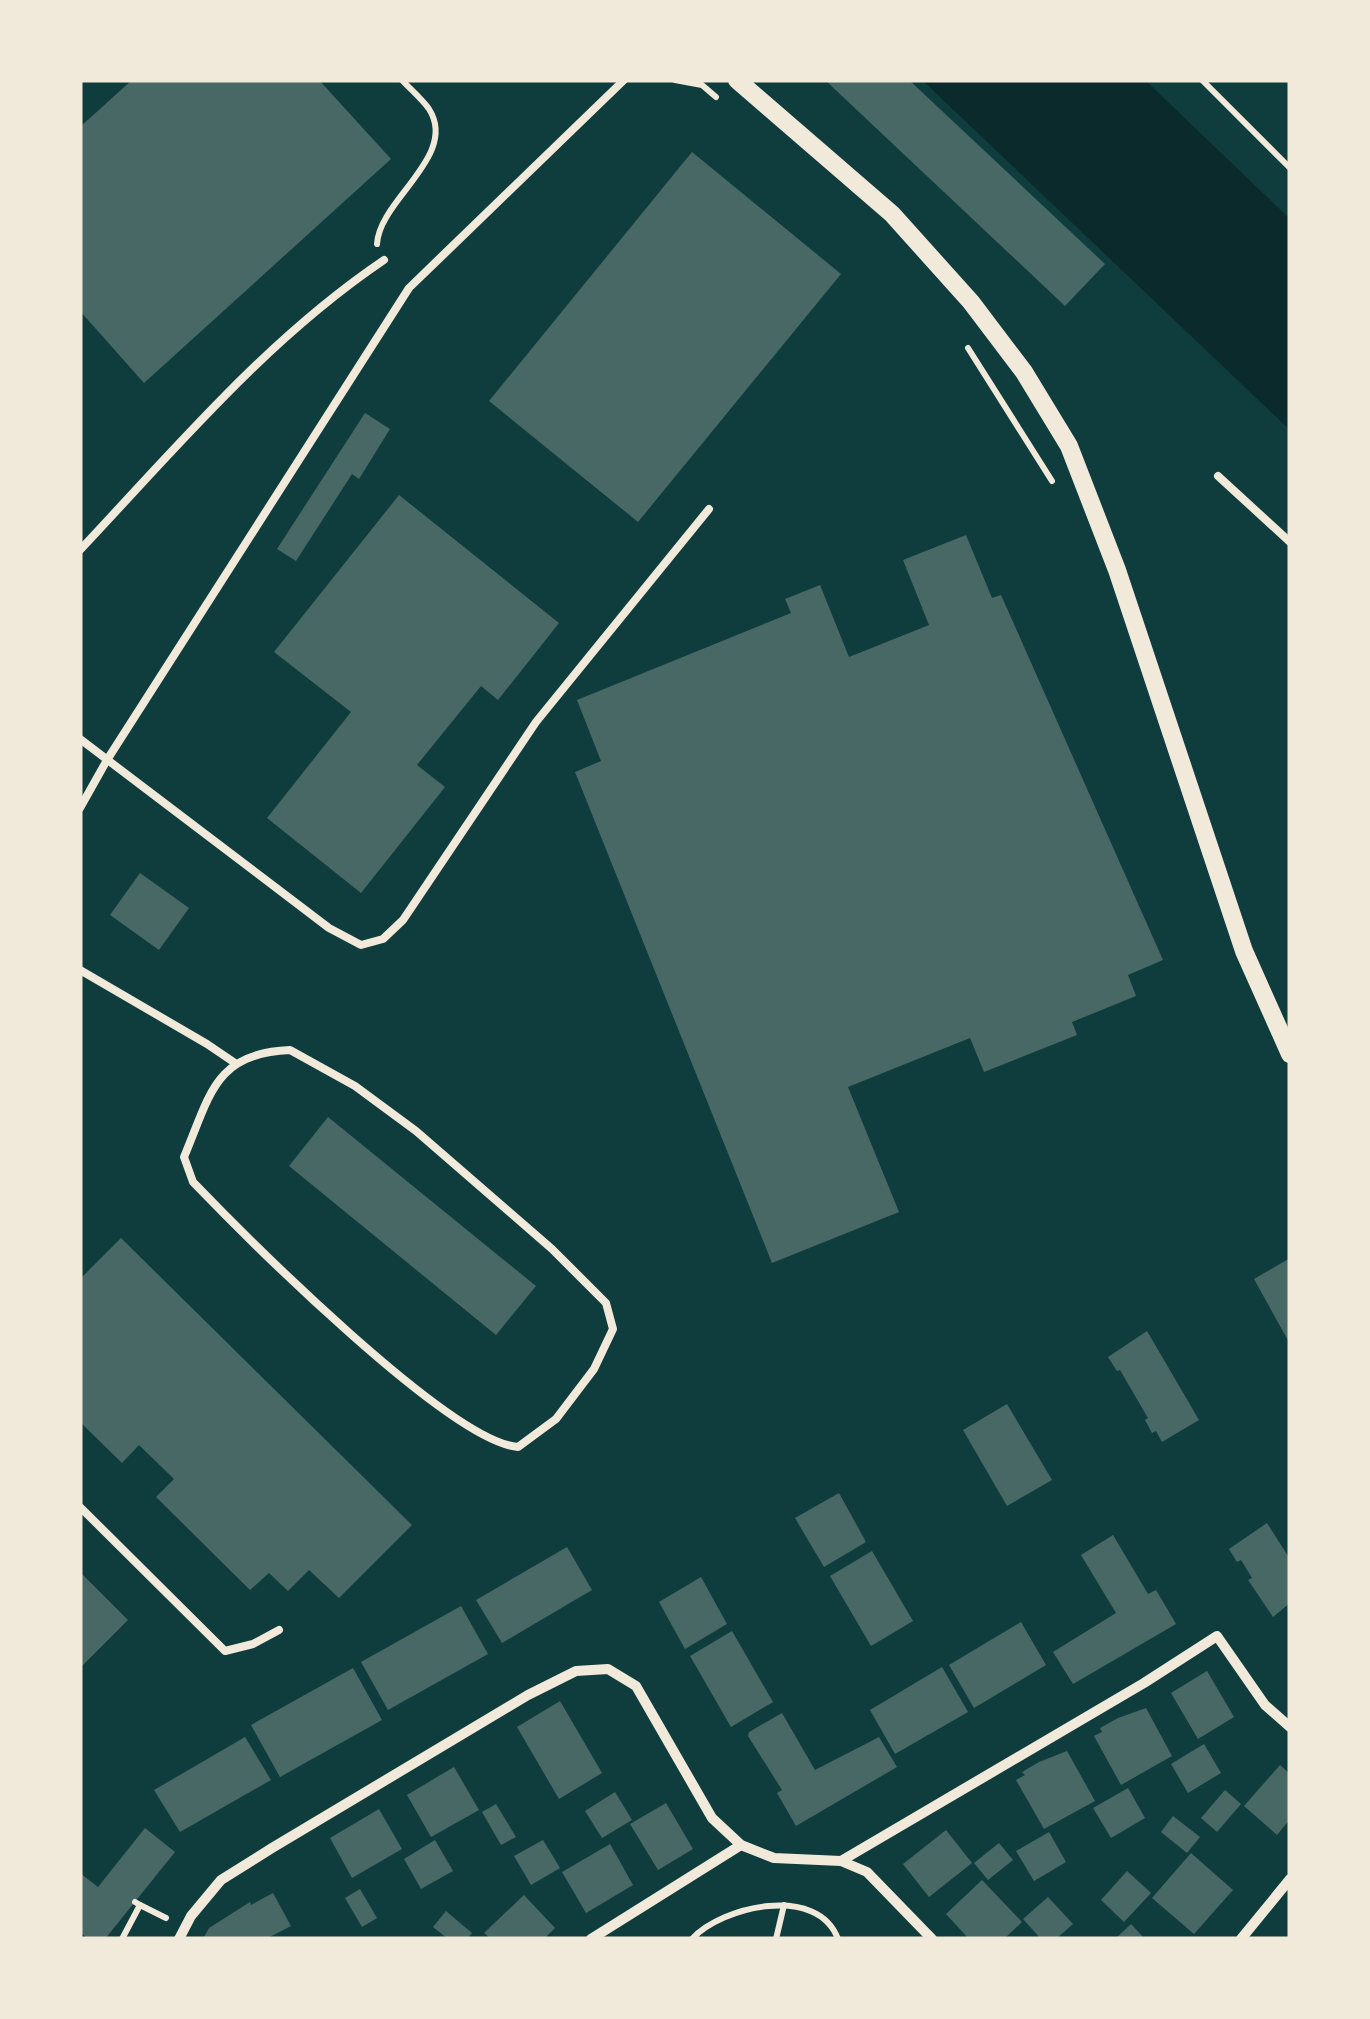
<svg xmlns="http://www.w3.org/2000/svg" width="1370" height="2019" viewBox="0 0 1370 2019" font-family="Poppins,sans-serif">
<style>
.water{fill:#0a2a2b}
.building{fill:#486865}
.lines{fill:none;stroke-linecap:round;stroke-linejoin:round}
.path{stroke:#f1e9da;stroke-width:6}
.service{stroke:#f1e9da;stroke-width:8}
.minor{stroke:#f1e9da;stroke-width:10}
.tertiary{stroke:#f1e9da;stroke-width:18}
</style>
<rect width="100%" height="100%" fill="#0f3d3e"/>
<polygon class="water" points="922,80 1145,80 1290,219 1290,430"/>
<g class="building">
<polygon points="132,80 319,80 391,159 144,383 80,311 80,127"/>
<polygon points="825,80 909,80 1105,264 1065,306"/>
<polygon points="692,152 841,274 638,522 489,401"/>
<polygon points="365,413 390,429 359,479 352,474 296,561 277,549"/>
<polygon points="399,495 559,623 498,700 481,686 417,765 445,787 361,893 267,818 351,712 274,652"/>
<polygon points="966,535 992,598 1001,595 1163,960 1128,975 1136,996 1072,1022 1077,1035 984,1072 970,1038 848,1087 899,1212 772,1263 575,772 601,761 577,700 791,613 785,599 820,585 849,657 929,625 903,560"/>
<polygon points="140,873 189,908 159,950 110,915"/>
<polygon points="328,1117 536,1286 496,1335 289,1166"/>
<polygon points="121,1238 412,1525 339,1598 309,1570 288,1591 269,1573 250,1590 156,1497 174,1479 139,1445 122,1463 80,1422 80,1279"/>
<polygon points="1290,1258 1290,1344 1254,1279"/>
<polygon points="1147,1331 1199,1420 1162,1442 1156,1431 1152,1433 1145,1420 1148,1418 1120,1370 1117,1371 1108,1357"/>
<polygon points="1007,1404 1052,1480 1007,1506 963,1430"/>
<polygon points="839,1493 866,1542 824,1567 795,1518"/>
<polygon points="1267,1523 1288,1556 1290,1555 1290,1603 1273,1617 1248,1580 1252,1578 1241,1560 1237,1562 1229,1549"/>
<polygon points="1113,1535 1148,1594 1156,1590 1176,1624 1073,1684 1053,1652 1116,1613 1081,1555"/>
<polygon points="567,1547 592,1590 502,1643 476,1600"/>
<polygon points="872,1551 913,1621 871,1646 830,1576"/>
<polygon points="80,1572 128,1620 80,1668"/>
<polygon points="701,1577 727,1624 685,1649 659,1602"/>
<polygon points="461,1606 488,1654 388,1710 361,1662"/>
<polygon points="1021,1622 1046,1665 974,1708 949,1665"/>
<polygon points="732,1631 773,1702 731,1727 690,1656"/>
<polygon points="942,1667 968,1712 895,1754 870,1710"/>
<polygon points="353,1668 382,1720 280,1777 251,1725"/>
<polygon points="1207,1671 1234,1717 1198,1739 1171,1693"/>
<polygon points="560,1701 602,1773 559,1799 517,1727"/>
<polygon points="1146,1708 1172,1756 1121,1785 1094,1736 1102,1732 1100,1728 1118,1718"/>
<polygon points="782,1713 815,1770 879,1737 897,1767 796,1826 777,1793 782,1790 748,1736 749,1732"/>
<polygon points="245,1737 271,1780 180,1832 154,1790"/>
<polygon points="1204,1744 1221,1773 1188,1793 1171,1764"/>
<polygon points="1067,1751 1095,1801 1044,1829 1016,1780 1025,1775 1022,1772 1039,1762"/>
<polygon points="1280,1765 1290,1774 1290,1819 1277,1835 1244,1806"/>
<polygon points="454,1767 479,1810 431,1837 407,1795"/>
<polygon points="1128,1788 1145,1818 1111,1838 1093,1808"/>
<polygon points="1225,1790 1241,1804 1217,1832 1201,1818"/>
<polygon points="615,1792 632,1820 602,1838 585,1811"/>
<polygon points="666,1803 693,1849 658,1870 630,1824"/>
<polygon points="496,1804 516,1837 501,1845 482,1812"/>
<polygon points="379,1809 402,1849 352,1878 330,1838"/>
<polygon points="1173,1816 1200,1837 1187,1853 1161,1832"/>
<polygon points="145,1828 175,1852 105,1939 88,1939 80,1932 80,1873 98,1887"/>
<polygon points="946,1830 972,1863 929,1897 903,1864"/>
<polygon points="1049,1832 1066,1862 1034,1881 1016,1851"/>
<polygon points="435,1840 453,1871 421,1889 404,1859"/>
<polygon points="543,1840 560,1868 531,1885 514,1856"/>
<polygon points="999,1843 1013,1860 988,1880 974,1863"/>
<polygon points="610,1844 633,1885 586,1913 562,1872"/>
<polygon points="1191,1853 1233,1890 1194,1934 1152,1898"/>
<polygon points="1127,1871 1151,1893 1124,1922 1101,1900"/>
<polygon points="982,1880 1022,1922 1004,1939 969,1939 946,1914"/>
<polygon points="360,1889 377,1918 362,1927 345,1898"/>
<polygon points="273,1893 291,1926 266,1939 203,1939 209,1928 250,1902 251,1905"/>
<polygon points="524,1895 555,1928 544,1939 491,1939 484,1933"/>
<polygon points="1048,1897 1073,1924 1056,1939 1041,1939 1023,1919"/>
<polygon points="446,1911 472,1933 467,1939 448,1939 433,1927"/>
<polygon points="1131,1924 1145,1939 1115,1939"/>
</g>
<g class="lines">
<g class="path">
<polyline points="675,80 702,85 716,97"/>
<polyline points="1202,80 1290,168"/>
<path d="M377 244C379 200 459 156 429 109 422 99 410 89 402 80"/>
<polyline points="968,348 1052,481"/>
<polyline points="140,1905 166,1918"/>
<polyline points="122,1939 140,1905 135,1902"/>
<path d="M692 1939C722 1906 818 1884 838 1939"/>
<polyline points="776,1939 784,1905"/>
</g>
<g class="service">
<polyline points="1218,476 1290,542"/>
<path d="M80 550C176 448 267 339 384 260"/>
<polyline points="80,739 329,928 361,945 383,939 403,920 536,722 709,509"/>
<polyline points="80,808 107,760 409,288 624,80"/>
<polyline points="80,970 207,1044 235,1063"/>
<path d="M290 1050 355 1086 416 1131 552 1249 606 1303 613 1329 594 1369 556 1419 518 1447C450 1442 247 1238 193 1182L184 1157C210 1096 214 1053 290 1050Z"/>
<polyline points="80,1507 225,1651 253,1644 279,1630"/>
</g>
<g class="minor">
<polyline points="841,1861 1144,1683 1217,1636 1265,1705 1290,1727"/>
<polyline points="179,1939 191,1916 221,1880 272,1848 528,1695 576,1671 608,1669 636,1686 712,1818 741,1845 774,1858 841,1861 867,1872 932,1939"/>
<polyline points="591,1939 741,1845"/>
<polyline points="1241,1939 1290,1879"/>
</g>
<polyline class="tertiary" points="737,80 892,214 971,302 1024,372 1069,446 1117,570 1244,951 1290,1054"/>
</g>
<rect width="1370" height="2019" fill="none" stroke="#f1e9da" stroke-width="165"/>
</svg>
